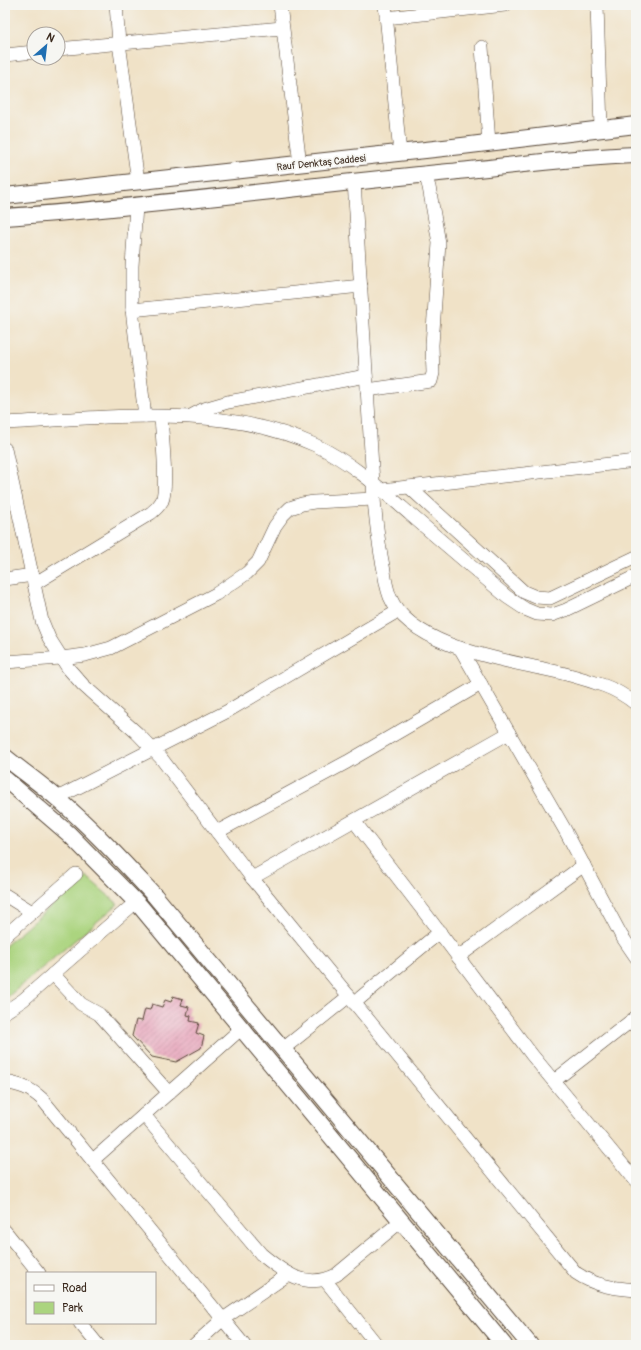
<svg xmlns="http://www.w3.org/2000/svg" width="641" height="1350" viewBox="0 0 641 1350" font-family="Pangolin,sans-serif">
<style>
.park{fill:#abd47f;stroke:#737f4e}
.building{fill:url(#building-hatch)}
.lines{fill:none;stroke-linecap:round;stroke-linejoin:round}
.minor-casing{stroke:#564637;stroke-width:14}
.major-casing{stroke:#564637;stroke-width:18}
.minor{stroke:#fff;stroke-width:13}
.major{stroke:#fff;stroke-width:16}
.labels{text-anchor:middle;stroke-width:3.5;stroke-linejoin:round;paint-order:stroke}
.street-label{font-size:10px;fill:#3b2a1e;stroke:#f6f6f2}
</style>
<defs>
<pattern id="building-hatch" width="6" height="6" patternUnits="userSpaceOnUse"><rect width="6" height="6" fill="#e9aabf"/><path d="M-1 1l2-2M0 6l6-6M5 7l2-2" fill="none" stroke="#be8b9b"/></pattern>
</defs>
<rect width="100%" height="100%" fill="#f6f6f2"/>
<filter id="ink" filterUnits="userSpaceOnUse"><feTurbulence type="fractalNoise" baseFrequency=".025" numOctaves="2"/><feDisplacementMap in="SourceGraphic" scale="8" xChannelSelector="R" yChannelSelector="G"/><feConvolveMatrix kernelMatrix="1 2 1 2 8 2 1 2 1" color-interpolation-filters="sRGB"/></filter>
<filter id="wash" filterUnits="userSpaceOnUse"><feTurbulence type="fractalNoise" baseFrequency=".012" numOctaves="4" result="noise"/><feDisplacementMap in="SourceGraphic" scale="16" xChannelSelector="R" yChannelSelector="G"/><feGaussianBlur stdDeviation="0.9" result="paint"/><feColorMatrix in="noise" values="0 0 0 0 0 0 0 0 0 0 0 0 0 0 0 0 0 1.4 0 .05"/><feComposite in="paint" operator="in"/></filter>
<g filter="url(#wash)">
<rect width="100%" height="100%" fill="#f0e2c7"/>
<polygon class="park" points="86,876 118,904 5,999 5,946"/>
<g id="blocks">
<polygon class="building" points="173,996 183,999 181,1005 189,1007 187,1015 191,1016 190,1021 199,1023 196,1033 204,1036 201,1048 176,1062 152,1057 132,1036 136,1020 142,1021 145,1009 150,1010 152,1004 162,1007 165,1000 171,1002"/>
</g>
</g>
<g filter="url(#ink)">
<use href="#blocks" fill-opacity="0" stroke="#564637" stroke-width="1"/>
<g class="lines">
<defs>
<g id="minor">
<polyline points="116,5 119,43 138,182"/>
<polyline points="280,5 300,164"/>
<polyline points="385,5 400,153"/>
<polyline points="597,5 601,129"/>
<polyline points="386,18 505,5"/>
<polyline points="482,47 489,143"/>
<polyline points="58,49 282,28"/>
<polyline points="5,55 34,52"/>
<path d="M354 181 374 499C376 523 379 547 384 571 385 579 387 589 390 597 410 645 498 659 544 669 564 673 585 679 605 686 616 690 627 697 636 704"/>
<polyline points="136,206 132,266 132,310 145,416"/>
<polyline points="132,310 361,286"/>
<polyline points="367,390 431,381 433,373 432,345 439,243 429,187 425,174"/>
<polyline points="191,416 204,409 228,402 366,376"/>
<path d="M5 423C106 418 221 402 315 445 351 462 381 489 411 515 443 542 475 570 507 597L525 609 537 614 552 615 566 610 636 576"/>
<path d="M5 449 42 621 49 638 68 668 83 685 137 733 161 758 252 878 576 1273C595 1286 613 1288 636 1290"/>
<polyline points="409,487 524,592 536,597 550,598 636,557"/>
<polyline points="382,490 636,461"/>
<polyline points="5,579 33,575"/>
<path d="M34 584 151 513C155 510 159 506 162 501 168 488 162 434 161 417"/>
<polyline points="460,648 565,830 621,935 636,957"/>
<polyline points="5,662 61,658 85,655 111,648 216,594 247,573 258,562 275,526 283,515 290,508 302,504 314,502 374,499"/>
<polyline points="57,798 226,712 398,611"/>
<polyline points="354,821 425,913 532,1055 636,1181"/>
<polyline points="217,832 347,762 481,684"/>
<polyline points="252,878 509,733"/>
<polyline points="5,895 32,912"/>
<polyline points="5,936 76,874"/>
<polyline points="458,957 584,865"/>
<polyline points="53,974 81,1004 99,1014 169,1093"/>
<polyline points="354,1003 440,932"/>
<polyline points="5,1012 23,1000 136,902"/>
<polyline points="283,1049 349,996"/>
<polyline points="554,1081 636,1017"/>
<path d="M5 1082C21 1085 30 1088 42 1099L244 1345"/>
<path d="M144 1115 261 1254C284 1273 306 1290 336 1275L401 1221"/>
<polyline points="93,1160 242,1028"/>
<polyline points="5,1231 39,1273"/>
<polyline points="325,1280 377,1345"/>
<polyline points="80,1323 98,1345"/>
<polyline points="194,1345 223,1319 289,1274"/>
</g>
<g id="major">
<polyline points="5,196 462,146 636,125"/>
<path d="M5 217C153 207 301 186 449 172 511 166 573 157 636 155"/>
<path d="M5 757C22 771 41 784 58 799 93 829 124 863 155 896L530 1345"/>
<polyline points="5,779 69,834 140,906 504,1345"/>
</g>
</defs>
<use href="#minor" class="minor-casing"/>
<use href="#major" class="major-casing"/>
<use href="#minor" class="minor"/>
<use href="#major" class="major"/>
</g>
</g>
<g class="labels">
<g class="street-label">
<text transform="translate(321 162) rotate(-6)" y="4">Rauf Denktaş Caddesi</text>
</g>
</g>
<rect width="641" height="1350" fill="none" stroke="#f6f6f2" stroke-width="20"/>
<rect x="26" y="1272" width="130" height="52" fill="#f6f6f2" stroke="#aba49d"/>
<rect x="34" y="1285" width="20" height="6" fill="#ffffff" stroke="#aba49d"/>
<text x="62" y="1292" font-size="12" fill="#3b2a1e">Road</text>
<rect x="34" y="1302" width="20" height="12" fill="#abd47f" stroke="#aba49d"/>
<text x="62" y="1312" font-size="12" fill="#3b2a1e">Park</text>
<g transform="translate(46 46) rotate(28)"><circle r="19" fill="#f6f6f2" stroke="#aba49d"/>
<path d="M0-3L7 15L0 10L-7 15Z" fill="#1f6fb2"/>
<text y="-6" font-size="11" font-weight="bold" text-anchor="middle" fill="#3b2a1e">N</text>
</g>
</svg>
